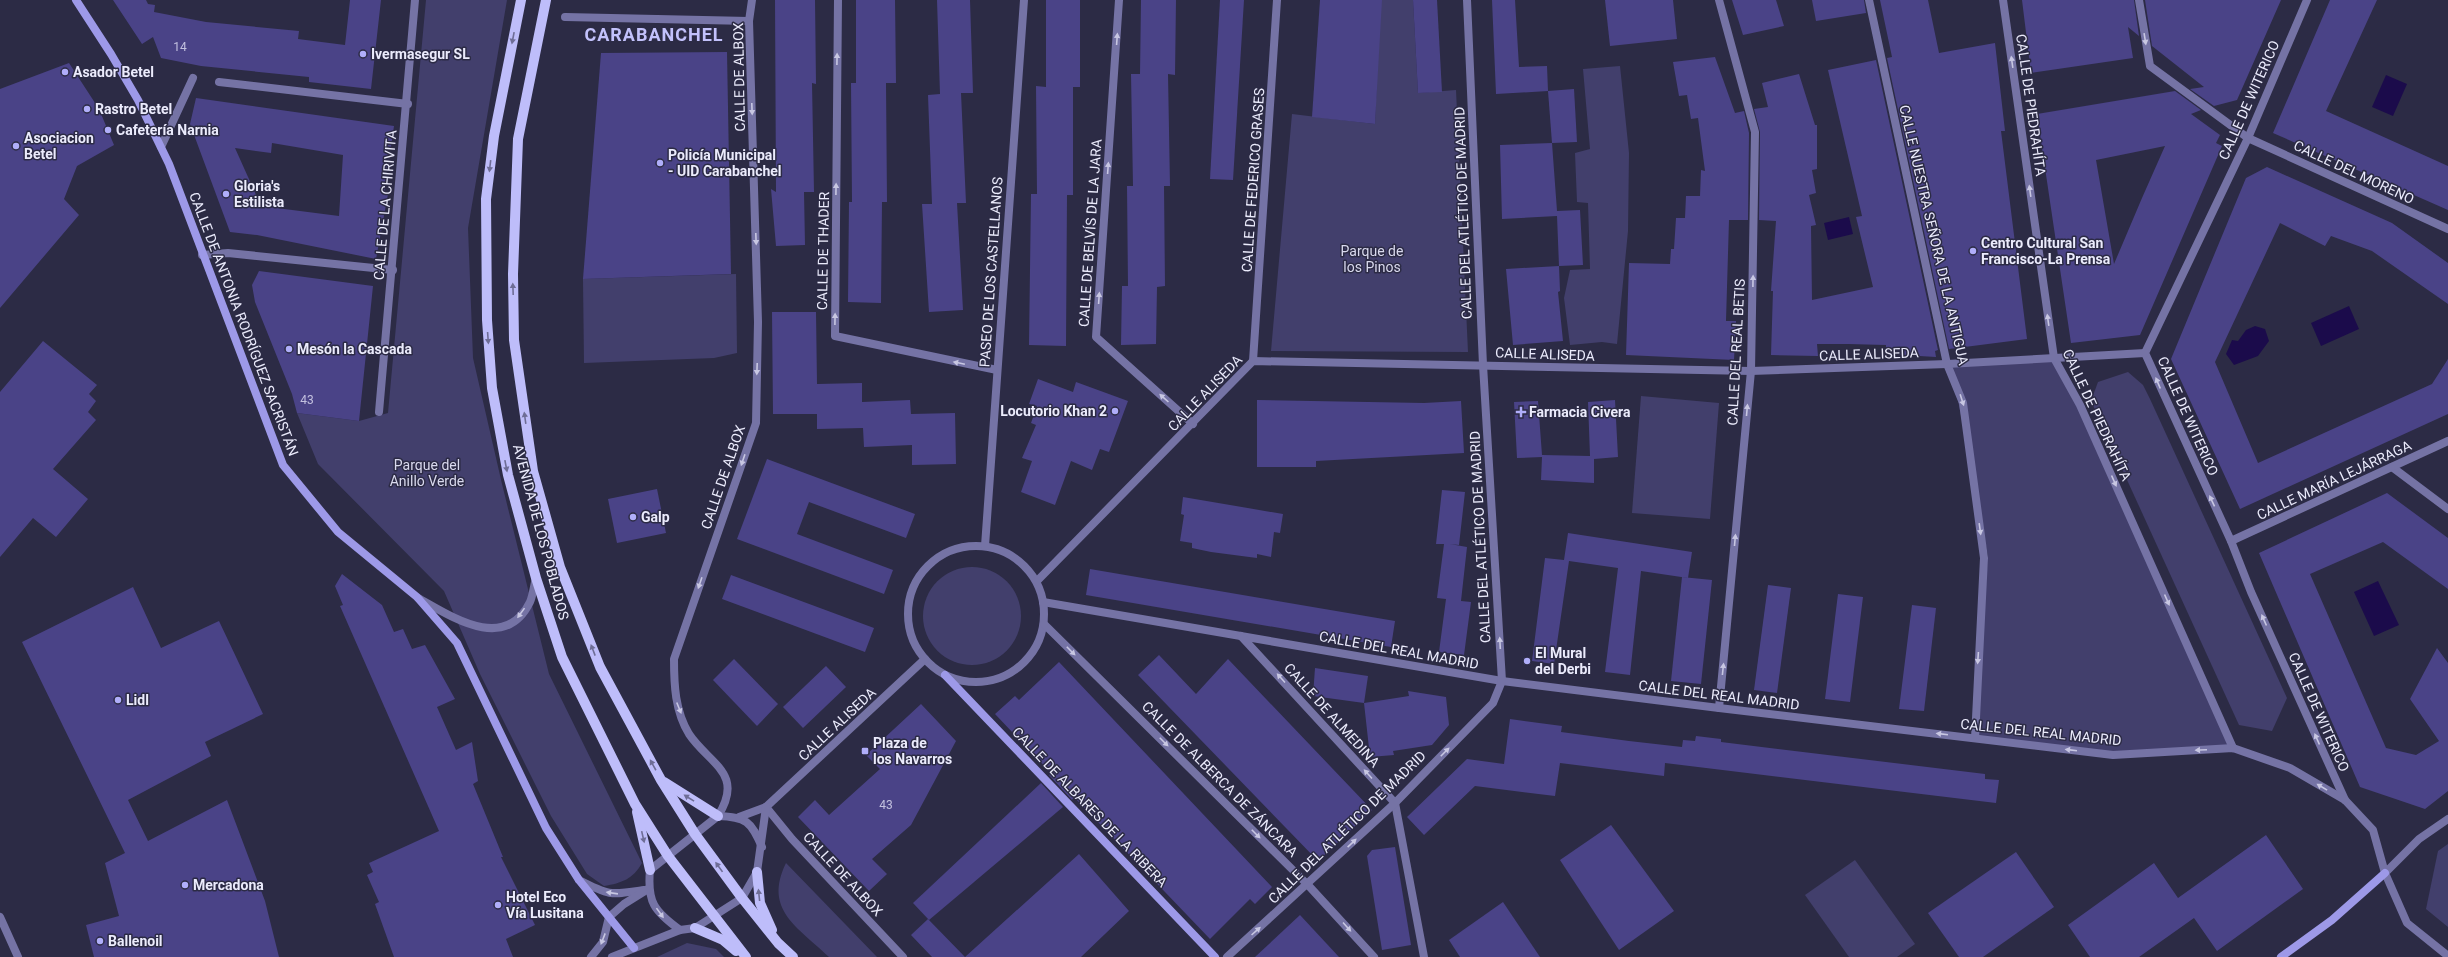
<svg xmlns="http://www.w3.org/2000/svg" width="2448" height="957" viewBox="0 0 2448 957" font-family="Roboto,sans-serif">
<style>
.green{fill:#423f6c}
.water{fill:#1b0b4b}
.building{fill:#4a4387;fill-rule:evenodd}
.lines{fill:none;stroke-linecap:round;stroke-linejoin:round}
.street{stroke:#7573a5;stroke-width:8}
.secondary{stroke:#9d99e8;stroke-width:8}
.primary{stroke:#bebdfa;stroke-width:10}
.oneway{fill:#6e6d96}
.oneway2{fill:#c8c7e2}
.poi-dot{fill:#b0aefa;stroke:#2c2b45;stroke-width:1.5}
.labels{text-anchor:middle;stroke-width:3;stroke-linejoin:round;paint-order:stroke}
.number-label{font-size:12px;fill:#c3c1df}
.poi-label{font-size:14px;font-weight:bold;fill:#ebebfc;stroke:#2c2b45;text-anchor:start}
.street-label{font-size:14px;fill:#ebebfc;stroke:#2c2b45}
.park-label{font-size:14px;fill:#d9d9ee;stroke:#2c2b45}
.district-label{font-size:18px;font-weight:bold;letter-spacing:1px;fill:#c2c1fb;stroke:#2c2b45}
</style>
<rect width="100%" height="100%" fill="#2c2b45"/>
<g class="green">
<path d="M426 0H507L468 228 473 358 502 484 549 674 642 863C633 879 622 883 604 886L587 874 551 816 480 674 444 591 318 464 297 413 359 421 388 413Z"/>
<polygon points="1380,0 1413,0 1418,93 1456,90 1468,352 1271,351 1292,114 1375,124"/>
<polygon points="1620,66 1629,153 1628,231 1617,344 1602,342 1570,345 1564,298 1570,270 1590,269 1588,203 1577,202 1575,153 1590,149 1583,69"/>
<polygon points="736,274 737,353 714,358 584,363 583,279"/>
<polygon points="2054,358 2080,405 2233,748 2113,755 1975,738 1988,556 1951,364"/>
<polygon points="2128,372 2143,385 2150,399 2287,698 2272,731 2239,725 2091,401 2098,382"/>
<polygon points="1641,396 1719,403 1710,519 1632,513"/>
<circle cx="972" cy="616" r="49"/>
<polygon points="2448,844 2448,927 2426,909 2438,851"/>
<polygon points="1855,860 1915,944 1897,957 1849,957 1805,895"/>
<path d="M786 863 877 957H829C798 927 763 910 786 863Z"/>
<polygon points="687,943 716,949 724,957 657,957"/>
</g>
<g class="water">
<polygon points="2386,75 2407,84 2393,116 2372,107"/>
<polygon points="1849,217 1853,234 1828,240 1824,223"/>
<polygon points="2349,306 2359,329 2321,346 2311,323"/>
<polygon points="2255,326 2265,329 2269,341 2258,356 2234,365 2226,354 2232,340 2238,341 2246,330"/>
<polygon points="2378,581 2399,625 2374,636 2354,592"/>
</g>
<g class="building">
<polygon points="113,0 146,0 148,4 155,5 154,12 206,22 299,31 298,39 345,45 350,0 381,0 371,89 309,82 309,77 201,66 161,58 153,37 142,44"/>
<polygon points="775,0 815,0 816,84 812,83 814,192 804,192 805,245 776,246 771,189 776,192"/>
<polygon points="856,0 895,0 896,83 886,83 887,202 882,202 881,303 848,302 849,202 852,202 851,83 856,83"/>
<polygon points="937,0 970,0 973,93 961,93 966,203 957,203 963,310 929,312 922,204 932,204 928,95 940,94"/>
<polygon points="1046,0 1080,0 1080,87 1073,87 1073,195 1067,195 1066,346 1029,345 1031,194 1037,194 1036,86 1046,87"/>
<polygon points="1141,0 1176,0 1175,75 1168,74 1170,186 1164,186 1165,286 1157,287 1156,344 1121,345 1122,286 1128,286 1127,186 1133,186 1131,74 1140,74"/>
<polygon points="1220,0 1244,0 1233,180 1210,179"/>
<polygon points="1320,0 1382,0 1375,124 1312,117"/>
<polygon points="1413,0 1437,0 1442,92 1418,93"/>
<polygon points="1492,0 1515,0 1519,67 1547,66 1548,91 1496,94"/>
<polygon points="1605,0 1673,0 1677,39 1610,46"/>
<polygon points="1732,0 1776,0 1784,26 1743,35"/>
<polygon points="1812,0 1864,0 1866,13 1816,21"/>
<polygon points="1880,0 1928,0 1939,53 1995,43 2005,131 2001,131 2027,339 1949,349 1887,58 1892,57"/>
<polygon points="2022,0 2134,0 2139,36 2128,27 2133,58 2031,73"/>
<polygon points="2145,0 2281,0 2237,100 2214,106 2190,89 2204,87 2152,46"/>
<polygon points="2330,0 2377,0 2326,111 2448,166 2448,210 2273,133"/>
<polygon points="727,52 731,274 583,279 601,53"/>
<polygon points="1715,57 1735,113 1744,111 1749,133 1748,220 1729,220 1726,321 1736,321 1734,360 1626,355 1629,263 1670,264 1671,249 1674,249 1676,218 1685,218 1686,196 1700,196 1701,170 1705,171 1698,118 1691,119 1687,95 1679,96 1673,62"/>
<polygon points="1876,60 1938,350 1935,351 1936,357 1886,354 1886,345 1848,344 1817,344 1818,356 1771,355 1773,291 1771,291 1776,221 1759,220 1760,132 1754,109 1768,107 1762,83 1799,74 1815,125 1817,125 1817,169 1812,170 1816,193 1809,195 1816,225 1811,226 1812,300 1873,287 1856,217 1862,216 1828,70"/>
<polygon points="69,63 99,109 114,145 77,166 64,199 79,215 0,308 0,89"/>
<polygon points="1574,89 1577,142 1552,143 1548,91"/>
<path d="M2175 91 2201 110 2191 114 2220 135 2216 143 2222 146 2140 335 2071 343 2037 114ZM2165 146 2142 198 2114 264 2096 160Z"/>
<path d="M196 98 394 126 384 194H388L376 259 257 235 230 232 190 124ZM272 143 343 155 339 216 261 206 235 148 271 153Z"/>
<polygon points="1552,143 1557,211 1580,210 1583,265 1559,266 1557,216 1502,219 1500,145"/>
<polygon points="2267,167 2392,223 2448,263 2448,304 2372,251 2331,236 2325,246 2280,223 2215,362 2258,463 2432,384 2448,359 2448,414 2240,509 2171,359 2246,178"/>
<polygon points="1559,266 1560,291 1558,292 1563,341 1513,345 1506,269"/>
<polygon points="259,271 373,286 359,421 297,413 292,394 255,302 252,285"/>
<polygon points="772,312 816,312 817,384 862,383 862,402 910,400 911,414 955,413 956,464 912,465 912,445 864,447 863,428 817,429 817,414 773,414"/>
<polygon points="43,341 97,385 89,394 96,401 88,412 96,420 53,469 88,499 56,537 33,518 0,557 0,392"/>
<polygon points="1038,379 1073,392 1076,382 1128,401 1109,452 1100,449 1092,470 1071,461 1055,505 1021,492 1032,461 1022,458 1036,425 1031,423 1037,406 1029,404"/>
<polygon points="1257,400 1424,403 1461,401 1464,453 1316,461 1316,467 1257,467"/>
<polygon points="1615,400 1618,457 1594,459 1594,483 1541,480 1542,457 1517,458 1514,402 1538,401 1542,455 1590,456 1588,402"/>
<polygon points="767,459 915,514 906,538 809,502 797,534 893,570 884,594 737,539"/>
<polygon points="657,489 666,533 617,543 608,499"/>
<polygon points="1442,490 1465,492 1459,545 1450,544 1467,547 1461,601 1471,602 1464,655 1439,652 1446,599 1437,598 1444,544 1436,544"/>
<polygon points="2387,493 2448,538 2448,589 2383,542 2310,574 2386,748 2416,755 2439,741 2410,699 2437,648 2448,663 2448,791 2425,809 2360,787 2259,553"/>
<polygon points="1183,497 1283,514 1280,533 1274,532 1271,557 1257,554 1257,558 1211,552 1192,548 1192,543 1180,541 1184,515 1181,514"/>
<polygon points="1568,533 1692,552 1688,578 1641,571 1630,675 1605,672 1618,568 1569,561 1554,664 1532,661 1545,558 1564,560"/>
<polygon points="1090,569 1395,621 1391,647 1086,595"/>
<polygon points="342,574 382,605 394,632 403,629 412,649 425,645 455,699 437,707 456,750 472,742 478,781 473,784 503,857 501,857 535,925 506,939 513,957 394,957 375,904 379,902 367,875 373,872 369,863 439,831 340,606 343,605 335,586"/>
<polygon points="731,575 874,628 865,652 722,599"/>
<polygon points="1682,577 1712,580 1701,684 1671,681"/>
<polygon points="1768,585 1791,588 1777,693 1754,690"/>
<polygon points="133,587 161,648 219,621 263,714 205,742 211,756 128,800 148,841 227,800 265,901 279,957 94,957 86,925 119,916 105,863 125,853 22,642"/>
<polygon points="1838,594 1863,597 1850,702 1825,699"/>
<polygon points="1912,605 1936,608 1924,711 1899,709"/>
<polygon points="1159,655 1196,694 1228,659 1372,810 1318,861 1138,675"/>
<polygon points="734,659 778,704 757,726 713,680"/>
<polygon points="1059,662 1272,887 1255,904 1250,899 1210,939 1074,797 1072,800 1049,775 1051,773 995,714 1015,696 1019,700"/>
<polygon points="826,666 846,687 803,728 783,707"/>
<polygon points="1315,668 1368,676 1364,703 1313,696"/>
<polygon points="1408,691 1446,697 1449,725 1432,745 1393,751 1394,755 1370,757 1364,703 1409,696"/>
<polygon points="921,704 956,741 911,825 872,859 887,874 869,891 798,817 815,800 829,815 880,769 866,755"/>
<polygon points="1510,719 1562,726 1561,732 1629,741 1682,747 1683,740 1695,741 1696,736 1721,739 1721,742 1985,774 1985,779 1999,780 1996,803 1665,763 1664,776 1560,763 1555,796 1475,786 1424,835 1407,817 1467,759 1504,764"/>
<polygon points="1041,783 1063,807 929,920 913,903"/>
<polygon points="1611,825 1674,911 1619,950 1560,860"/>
<polygon points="2266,835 2303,889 2217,951 2194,918 2139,957 2090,957 2068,925 2154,863 2178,898"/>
<polygon points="1395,847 1411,945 1382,950 1367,856 1372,850"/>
<polygon points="2016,852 2054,907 1983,957 1959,957 1928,913"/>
<polygon points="1079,854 1129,911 1081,957 932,957 911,935 928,919 965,957"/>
<polygon points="1503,902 1540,957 1460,957 1449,940"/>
<polygon points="1300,915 1339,957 1255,957"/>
</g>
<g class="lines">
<g class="street">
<polyline points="838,0 835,336 997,370"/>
<polyline points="1119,0 1096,337 1193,424"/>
<polyline points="1719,0 1755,132 1751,371 1719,708"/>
<polyline points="1869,0 1947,364 1963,403 1984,558 1975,738"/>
<polyline points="2003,0 2054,358 2080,405 2233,748"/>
<polyline points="2139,0 2150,66 2248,138 2448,229"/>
<polyline points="2307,0 2248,138 2145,353 2231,541 2251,592 2345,800"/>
<polyline points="565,17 749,21"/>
<polyline points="219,82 408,104"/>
<polyline points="161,147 193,78"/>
<polyline points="202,255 228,253 393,270"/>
<polyline points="1253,361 1277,0"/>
<polyline points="379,412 415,0"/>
<polyline points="2392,467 2448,509"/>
<polyline points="2231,541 2448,441"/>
<circle cx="976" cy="614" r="68"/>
<polyline points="985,546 1024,0"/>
<polyline points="1037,581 1253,361 1751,371 1947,364 2145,353"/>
<path d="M418 598C452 617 505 653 530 602 533 595 534 585 536 578"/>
<polyline points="1043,602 1502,681 1719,708 2113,755 2233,748 2290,768 2345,800 2373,830 2385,873 2407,923 2448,956"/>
<polyline points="1044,624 1308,885 1374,957"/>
<polyline points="1241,636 1395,803 1424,957"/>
<polyline points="766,807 792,839 903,957"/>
<path d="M718 816C746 817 751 821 762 847"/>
<polyline points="739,817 766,807 925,659"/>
<polyline points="2385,873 2419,839 2448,819"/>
<path d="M579 880C610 896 610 895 644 890"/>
<polyline points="0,917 18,957"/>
<path d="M680 930C654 911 647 902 650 870L718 816C745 773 709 764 689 734 675 711 674 685 674 659L756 423 758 322 749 21 752 0"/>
<polyline points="591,957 603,942 609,917 624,904 648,889"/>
<polyline points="612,957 680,930 695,928 742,898 757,872 766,807"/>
<polyline points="1227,957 1395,803 1493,703 1502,681 1483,365 1467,0"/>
</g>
<g class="secondary">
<polyline points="76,0 111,54 138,100 169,164 283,465 338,532 417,597 457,643 546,828 579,880 634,948"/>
<polyline points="945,675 1215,957"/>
<polyline points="2281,957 2332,920 2385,873"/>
</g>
<g class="primary">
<polyline points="521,0 494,136 486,199 487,320 492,388 508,475 536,578 562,657 635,804 668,856 746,957"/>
<polyline points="546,0 518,139 513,274 514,340 533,471 560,567 600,667 661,780 695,834 742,898 778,943 793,957"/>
<polyline points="664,782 718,816"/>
<polyline points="637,812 650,870"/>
<polyline points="757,872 760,903 772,930"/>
<polyline points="695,928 723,940 736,951"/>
</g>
</g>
<defs><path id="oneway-solid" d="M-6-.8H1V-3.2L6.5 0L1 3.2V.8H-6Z"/></defs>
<g class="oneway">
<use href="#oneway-solid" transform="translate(513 38) rotate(101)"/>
<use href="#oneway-solid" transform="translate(490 166) rotate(97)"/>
<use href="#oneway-solid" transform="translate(513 289) rotate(-92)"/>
<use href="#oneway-solid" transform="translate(488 338) rotate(86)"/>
<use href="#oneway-solid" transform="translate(525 418) rotate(-98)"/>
<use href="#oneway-solid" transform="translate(506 466) rotate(79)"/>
<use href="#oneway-solid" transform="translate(593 650) rotate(-111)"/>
<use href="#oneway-solid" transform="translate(653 765) rotate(-119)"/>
<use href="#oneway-solid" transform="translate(689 798) rotate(-148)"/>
<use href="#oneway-solid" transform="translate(643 837) rotate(77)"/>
<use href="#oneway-solid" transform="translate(719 867) rotate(-126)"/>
<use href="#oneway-solid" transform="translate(759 895) rotate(-96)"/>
</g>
<g class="oneway2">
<use href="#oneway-solid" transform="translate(1117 39) rotate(-86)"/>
<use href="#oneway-solid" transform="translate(2145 39) rotate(81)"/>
<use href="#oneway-solid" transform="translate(837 59) rotate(-89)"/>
<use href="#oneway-solid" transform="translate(2012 62) rotate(-98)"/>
<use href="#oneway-solid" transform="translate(752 109) rotate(88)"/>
<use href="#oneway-solid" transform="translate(1108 168) rotate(-86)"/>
<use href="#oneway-solid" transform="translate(836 189) rotate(-89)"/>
<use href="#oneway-solid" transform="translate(2030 191) rotate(-98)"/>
<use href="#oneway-solid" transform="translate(756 239) rotate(88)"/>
<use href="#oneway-solid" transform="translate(1753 281) rotate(-89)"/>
<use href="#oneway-solid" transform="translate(1099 298) rotate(-86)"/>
<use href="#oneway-solid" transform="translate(835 319) rotate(-89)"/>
<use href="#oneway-solid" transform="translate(2048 320) rotate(-98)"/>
<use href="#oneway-solid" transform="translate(959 363) rotate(-168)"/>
<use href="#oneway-solid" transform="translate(757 369) rotate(92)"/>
<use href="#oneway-solid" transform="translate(2158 383) rotate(-113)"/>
<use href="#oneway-solid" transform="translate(1164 398) rotate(-138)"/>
<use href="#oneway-solid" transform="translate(1962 400) rotate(72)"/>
<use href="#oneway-solid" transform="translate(1747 410) rotate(-85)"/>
<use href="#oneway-solid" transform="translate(743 460) rotate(109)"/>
<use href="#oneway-solid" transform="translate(2114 481) rotate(66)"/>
<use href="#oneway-solid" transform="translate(2212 501) rotate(-115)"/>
<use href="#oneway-solid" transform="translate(1980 529) rotate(82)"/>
<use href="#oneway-solid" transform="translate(1735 540) rotate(-85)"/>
<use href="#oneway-solid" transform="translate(700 583) rotate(109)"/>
<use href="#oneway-solid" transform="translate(2167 600) rotate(66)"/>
<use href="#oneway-solid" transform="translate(521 613) rotate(126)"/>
<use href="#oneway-solid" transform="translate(2264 620) rotate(-114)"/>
<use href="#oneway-solid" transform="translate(1500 643) rotate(-93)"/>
<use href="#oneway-solid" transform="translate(1071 651) rotate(45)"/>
<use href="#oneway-solid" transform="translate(1978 658) rotate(94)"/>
<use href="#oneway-solid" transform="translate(1723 669) rotate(-84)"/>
<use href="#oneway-solid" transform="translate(1281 678) rotate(-132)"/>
<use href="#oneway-solid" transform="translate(679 708) rotate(68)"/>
<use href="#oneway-solid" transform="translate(1942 734) rotate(-173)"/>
<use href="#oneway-solid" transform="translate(2317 739) rotate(-114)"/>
<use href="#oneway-solid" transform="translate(1164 742) rotate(45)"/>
<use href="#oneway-solid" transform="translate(2071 750) rotate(-173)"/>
<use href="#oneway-solid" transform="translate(2201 750) rotate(177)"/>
<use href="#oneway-solid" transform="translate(1445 752) rotate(-45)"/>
<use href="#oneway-solid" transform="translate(1368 774) rotate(-132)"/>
<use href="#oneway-solid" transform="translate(2322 787) rotate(-149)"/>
<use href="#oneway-solid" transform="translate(1256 834) rotate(45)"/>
<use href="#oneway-solid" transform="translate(1352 843) rotate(-43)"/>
<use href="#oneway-solid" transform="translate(612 893) rotate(-172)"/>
<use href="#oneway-solid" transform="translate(660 913) rotate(54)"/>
<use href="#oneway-solid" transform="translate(1347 927) rotate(48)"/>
<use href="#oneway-solid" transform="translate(1256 931) rotate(-42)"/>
<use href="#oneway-solid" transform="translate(603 939) rotate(111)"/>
</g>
<g class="poi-dot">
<circle cx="363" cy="54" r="4"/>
<circle cx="65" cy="72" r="4"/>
<circle cx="87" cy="109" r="4"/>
<circle cx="108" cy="130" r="4"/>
<circle cx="16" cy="146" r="4"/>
<circle cx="660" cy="163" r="4"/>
<circle cx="226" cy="194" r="4"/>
<circle cx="1973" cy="251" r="4"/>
<circle cx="289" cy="349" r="4"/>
<circle cx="1115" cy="411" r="4"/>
<path d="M1519 406h4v4h4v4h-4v4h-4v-4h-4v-4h4z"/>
<circle cx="633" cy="517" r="4"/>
<circle cx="1527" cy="661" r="4"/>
<circle cx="118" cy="700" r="4"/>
<rect x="861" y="747" width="8" height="8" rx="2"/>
<circle cx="185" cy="885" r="4"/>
<circle cx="498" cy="905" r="4"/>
<circle cx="100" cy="941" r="4"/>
</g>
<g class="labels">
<g class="number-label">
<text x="180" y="51">14</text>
<text x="307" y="404">43</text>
<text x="886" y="809">43</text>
</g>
<g class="poi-label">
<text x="371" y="59">Ivermasegur SL</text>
<text x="73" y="77">Asador Betel</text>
<text x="95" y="114">Rastro Betel</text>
<text x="116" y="135">Cafetería Narnia</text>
<text x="24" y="143">Asociacion<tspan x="24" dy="16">Betel</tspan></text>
<text x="668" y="160">Policía Municipal<tspan x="668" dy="16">- UID Carabanchel</tspan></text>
<text x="234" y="191">Gloria's<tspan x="234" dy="16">Estilista</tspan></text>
<text x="1981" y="248">Centro Cultural San<tspan x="1981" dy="16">Francisco-La Prensa</tspan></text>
<text x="297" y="354">Mesón la Cascada</text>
<text x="1107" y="416" text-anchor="end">Locutorio Khan 2</text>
<text x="1529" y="417">Farmacia Civera</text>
<text x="641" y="522">Galp</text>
<text x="1535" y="658">El Mural<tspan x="1535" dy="16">del Derbi</tspan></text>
<text x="126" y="705">Lidl</text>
<text x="873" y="748">Plaza de<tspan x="873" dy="16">los Navarros</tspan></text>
<text x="193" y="890">Mercadona</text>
<text x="506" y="902">Hotel Eco<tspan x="506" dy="16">Vía Lusitana</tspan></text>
<text x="108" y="946">Ballenoil</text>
</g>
<g class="street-label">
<text transform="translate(739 77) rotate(-91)" y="5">CALLE DE ALBOX</text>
<text transform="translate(2249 100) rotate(-66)" y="5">CALLE DE WITERICO</text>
<text transform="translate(2031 105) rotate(82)" y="5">CALLE DE PIEDRAHÍTA</text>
<text transform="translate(2354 172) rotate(25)" y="5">CALLE DEL MORENO</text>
<text transform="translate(1253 180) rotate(-86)" y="5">CALLE DE FEDERICO GRASES</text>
<text transform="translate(385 205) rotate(-85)" y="5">CALLE DE LA CHIRIVITA</text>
<text transform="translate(1463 213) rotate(-92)" y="5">CALLE DEL ATLÉTICO DE MADRID</text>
<text transform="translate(1090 233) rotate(-86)" y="5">CALLE DE BELVÍS DE LA JARA</text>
<text transform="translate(1934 235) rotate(77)" y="5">CALLE NUESTRA SEÑORA DE LA ANTIGUA</text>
<text transform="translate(823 251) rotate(-89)" y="5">CALLE DE THADER</text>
<text transform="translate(991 272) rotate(-86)" y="5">PASEO DE LOS CASTELLANOS</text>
<text transform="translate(244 324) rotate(69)" y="5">CALLE DE ANTONIA RODRÍGUEZ SACRISTÁN</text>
<text transform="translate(1736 352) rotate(-87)" y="5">CALLE DEL REAL BETIS</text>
<text transform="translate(1545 354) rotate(2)" y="5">CALLE ALISEDA</text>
<text transform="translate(1869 354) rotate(-2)" y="5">CALLE ALISEDA</text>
<text transform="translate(1205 393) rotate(-46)" y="5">CALLE ALISEDA</text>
<text transform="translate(2097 415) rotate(65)" y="5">CALLE DE PIEDRAHÍTA</text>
<text transform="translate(2188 416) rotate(66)" y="5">CALLE DE WITERICO</text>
<text transform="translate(723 477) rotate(-71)" y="5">CALLE DE ALBOX</text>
<text transform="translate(2334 480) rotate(-25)" y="5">CALLE MARÍA LEJÁRRAGA</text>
<text transform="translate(541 532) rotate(75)" y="5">AVENIDA DE LOS POBLADOS</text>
<text transform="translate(1480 537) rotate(-93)" y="5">CALLE DEL ATLÉTICO DE MADRID</text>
<text transform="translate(1399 650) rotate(10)" y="5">CALLE DEL REAL MADRID</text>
<text transform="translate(1719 695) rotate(7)" y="5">CALLE DEL REAL MADRID</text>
<text transform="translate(2319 712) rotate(66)" y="5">CALLE DE WITERICO</text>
<text transform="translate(1332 715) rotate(48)" y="5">CALLE DE ALMEDINA</text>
<text transform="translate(837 724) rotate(-43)" y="5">CALLE ALISEDA</text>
<text transform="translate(2041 732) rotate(6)" y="5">CALLE DEL REAL MADRID</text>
<text transform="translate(1220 779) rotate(45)" y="5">CALLE DE ALBERCA DE ZÁNCARA</text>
<text transform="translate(1090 807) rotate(46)" y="5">CALLE DE ALBARES DE LA RIBERA</text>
<text transform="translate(1347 827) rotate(-44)" y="5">CALLE DEL ATLÉTICO DE MADRID</text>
<text transform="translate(843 874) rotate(47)" y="5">CALLE DE ALBOX</text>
</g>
<g class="park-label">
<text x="1372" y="256">Parque de<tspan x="1372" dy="16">los Pinos</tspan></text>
<text x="427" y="470">Parque del<tspan x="427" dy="16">Anillo Verde</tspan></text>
</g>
<g class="district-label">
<text x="654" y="41">CARABANCHEL</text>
</g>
</g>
</svg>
